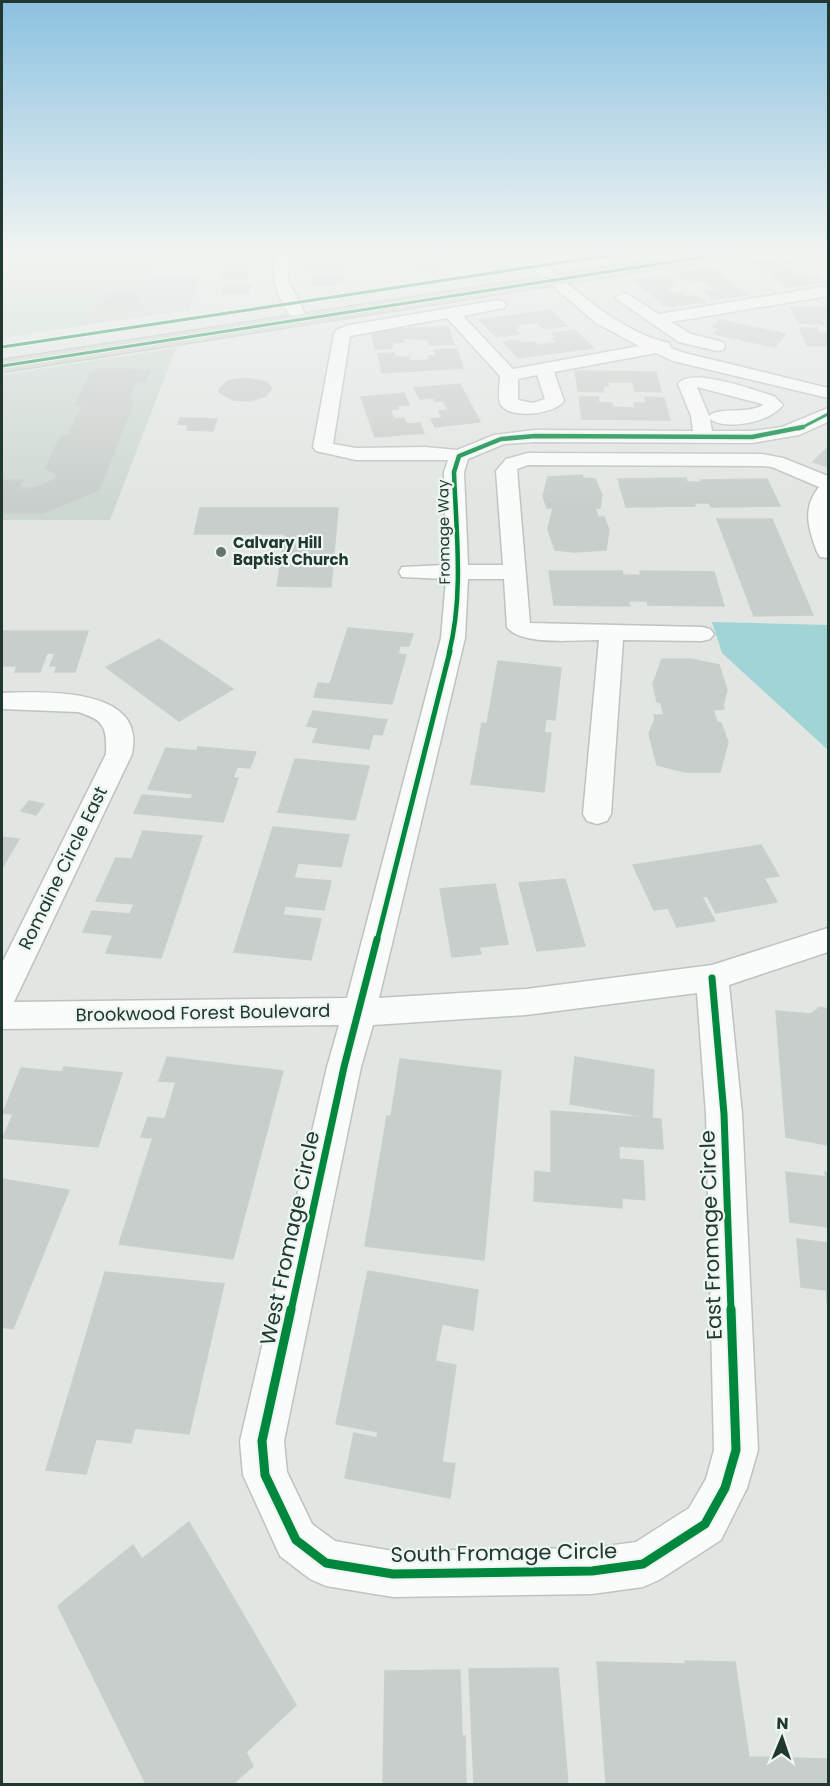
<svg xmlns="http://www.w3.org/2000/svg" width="830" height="1786" viewBox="0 0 830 1786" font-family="Poppins,sans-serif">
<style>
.built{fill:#ced8d3}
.green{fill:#cadfce}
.water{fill:#a1d4d4}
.building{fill:#c8cecb;stroke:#cacfcc;stroke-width:1.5}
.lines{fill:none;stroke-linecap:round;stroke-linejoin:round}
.minor-casing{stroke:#bec3c0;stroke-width:3}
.major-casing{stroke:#bbc3bf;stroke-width:3}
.minor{fill:#fafbfb;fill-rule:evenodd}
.major{fill:#ccd4d0;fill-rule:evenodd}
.cycleway-far4-casing{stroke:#eef6f1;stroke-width:5}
.cycleway-far3-casing{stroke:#eef6f1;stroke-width:8}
.cycleway-far2-casing{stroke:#eef6f1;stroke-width:9}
.cycleway-far1-casing{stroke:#eef6f1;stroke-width:10}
.cycleway-casing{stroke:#eef6f1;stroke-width:13}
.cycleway-far4{stroke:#00873e;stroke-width:3}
.cycleway-far3{stroke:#00873e;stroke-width:4.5}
.cycleway-far2{stroke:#00873e;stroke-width:5}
.cycleway-far1{stroke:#00873e;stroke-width:7}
.cycleway{stroke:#00873e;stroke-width:9}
.poi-dot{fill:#64756e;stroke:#eef6f1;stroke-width:2}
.labels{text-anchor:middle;stroke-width:4.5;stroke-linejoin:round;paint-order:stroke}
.far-street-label{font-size:15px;fill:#20382f;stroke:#eef6f1}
.far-poi-label{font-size:15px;font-weight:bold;fill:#20382f;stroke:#eef6f1;text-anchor:start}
.street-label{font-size:18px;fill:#20382f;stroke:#eef6f1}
.near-street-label{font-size:21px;fill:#20382f;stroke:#eef6f1}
</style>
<rect width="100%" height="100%" fill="#e1e6e3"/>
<g class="built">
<polygon points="151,276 200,277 189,310 79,326 103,285 119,280"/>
<polygon points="176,348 110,520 2,520 2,375"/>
</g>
<polygon class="green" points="2,254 160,254 151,276 119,280 103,285 79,326 2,338"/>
<polygon class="water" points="712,622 828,625 828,750 722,653"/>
<g class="building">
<polygon points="312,254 344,254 344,257 311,257"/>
<polygon points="371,254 400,254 379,265 366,262 374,258 366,256"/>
<polygon points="418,254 440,256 440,268 413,268 414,263 417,263"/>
<polygon points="451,254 494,254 480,262 448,255"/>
<polygon points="828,254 828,266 813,261 802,262 791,255"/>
<polygon points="227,257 256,257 255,262 247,262 245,266 224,266"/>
<polygon points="784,257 794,264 782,265 794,274 801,273 806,277 815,276 824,282 787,287 752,261"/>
<polygon points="320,261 343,261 342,271 305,271 306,266 319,266"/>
<polygon points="712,268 748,295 714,299 703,291 716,290 705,281 688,282 677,273"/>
<polygon points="224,269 249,270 245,280 220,280"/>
<polygon points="313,275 343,275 343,281 337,281 336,285 311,285"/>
<polygon points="668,275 674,281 666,282 673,287 666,288 674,294 682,293 687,297 696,295 705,302 667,307 634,280"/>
<polygon points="225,284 251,284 248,294 222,294"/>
<polygon points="109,290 139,291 136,298 142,298 139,306 103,307"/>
<polygon points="791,307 828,307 828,316 825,316 826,319 821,319 823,324 799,323"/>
<polygon points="551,310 567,326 544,329 537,322 516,325 519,328 514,329 519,334 496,337 480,320"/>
<polygon points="719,320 786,334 775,347 714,334 719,328 713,327"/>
<polygon points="448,327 454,344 429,345 428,340 403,338 404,342 392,343 393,348 375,349 371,330"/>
<polygon points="800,328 817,328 819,333 828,333 828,346 807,346"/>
<polygon points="575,330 593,348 518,358 503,342 518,340 522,343 535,342 538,345 557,342 553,338 557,338 552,333"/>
<polygon points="457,349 463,368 382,373 378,354 394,353 395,357 409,357 410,361 429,360 428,356 436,356 434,350"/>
<polygon points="97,369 150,370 145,382 136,382 128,399 134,402 99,490 43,513 2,513 2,480 23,480 19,488 34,488 56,479 57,475 46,468 60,437 69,434 81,408 88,405 75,405 91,372"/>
<polygon points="575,371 656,372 661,392 635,391 633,382 608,382 608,386 603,386 604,392 578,391"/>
<polygon points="245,378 267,382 272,389 265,396 250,401 234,400 219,392 220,388 228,381"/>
<polygon points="460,384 480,422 435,427 431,419 442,418 439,411 448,410 443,401 435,401 434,398 420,399 414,388"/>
<polygon points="404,393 409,405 396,406 398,409 390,410 394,419 404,418 407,424 420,423 424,433 375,437 361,397"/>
<polygon points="579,397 598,397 599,403 612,403 613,407 635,408 634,403 646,403 645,397 664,398 670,420 582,419"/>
<polygon points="180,418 217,419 213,431 187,430 189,425 178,424"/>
<polygon points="828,447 828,467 813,462"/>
<polygon points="582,475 583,478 595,479 602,495 600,508 595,508 598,517 604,517 609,530 606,550 575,552 555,550 548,529 553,508 547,508 543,496 548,477"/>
<polygon points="686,478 687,482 702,482 701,480 767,479 780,506 711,507 709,503 694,503 695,506 626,507 618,479"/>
<polygon points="200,508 338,508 331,587 277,586 285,534 194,534"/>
<polygon points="717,519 772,519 813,615 754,616"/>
<polygon points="549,571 622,571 623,575 641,575 640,571 714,572 724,606 648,605 647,601 628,601 630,606 554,605"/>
<polygon points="348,628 413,634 409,646 400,646 398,654 406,655 392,704 314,697 318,683 330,684"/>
<polygon points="2,631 88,631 75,672 55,672 57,666 50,666 55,653 47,653 40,672 15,672 17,666 3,666 2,670"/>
<polygon points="159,639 233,689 179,721 106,667"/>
<polygon points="662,659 690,659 719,665 727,690 723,705 724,709 713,710 717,722 721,723 728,742 720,772 685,772 657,765 649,734 655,719 654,715 664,715 661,703 657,702 653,684"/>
<polygon points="498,661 561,668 555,720 546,719 544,733 551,733 544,792 471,784 482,723 487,724"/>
<polygon points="313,711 387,720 382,735 373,734 369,749 313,742 318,728 307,726"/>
<polygon points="198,747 256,752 250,768 237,767 233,778 238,778 223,822 134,813 142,795 191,799 193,794 148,789 166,748 197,751"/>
<polygon points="295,759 369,766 355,820 278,812"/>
<polygon points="29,801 44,804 36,815 21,811"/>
<polygon points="273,827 349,835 341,867 298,863 294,878 331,881 324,910 285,906 283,915 321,919 311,960 234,952"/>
<polygon points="143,831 202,836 161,958 106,953 113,935 83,932 92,911 130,914 134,904 96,901 116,858 132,859"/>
<polygon points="2,837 19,839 2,868"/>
<polygon points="761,845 779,876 764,878 777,902 716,913 707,896 702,897 715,921 677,927 668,908 654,910 633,865"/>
<polygon points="565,879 585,946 537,951 519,883"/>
<polygon points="495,884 508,944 479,947 481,954 452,957 440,889"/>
<polygon points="820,1007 828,1009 828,1145 786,1137 776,1011 811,1014"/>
<polygon points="167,1057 283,1071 233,1259 119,1244 153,1138 141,1137 148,1117 165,1119 176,1082 159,1081"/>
<polygon points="575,1057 654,1070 652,1118 570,1104"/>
<polygon points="400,1059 501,1071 484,1260 365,1246 387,1116 391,1116"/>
<polygon points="64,1067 122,1073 98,1147 3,1138 13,1114 3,1113 21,1068 62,1072"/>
<polygon points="551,1111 661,1119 663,1149 619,1146 619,1159 643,1161 645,1200 622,1198 622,1208 534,1201 535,1171 551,1173"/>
<polygon points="786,1172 826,1177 825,1172 828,1173 828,1227 790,1222"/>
<polygon points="2,1179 69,1190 13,1329 2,1327"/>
<polygon points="797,1239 828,1243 828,1311 826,1290 801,1287"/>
<polygon points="368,1271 478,1290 473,1330 442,1324 435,1361 456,1365 442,1462 455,1464 450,1498 345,1478 354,1433 377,1438 378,1432 336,1424"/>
<polygon points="105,1272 224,1284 189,1434 135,1428 131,1443 96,1439 86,1474 46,1470"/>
<polygon points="189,1522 296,1705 246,1752 253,1766 233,1784 146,1784 58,1606 133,1545 142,1559"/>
<polygon points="685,1661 735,1662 749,1757 828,1759 828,1784 606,1784 597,1662 686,1664"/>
<polygon points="558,1668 568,1784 474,1784 469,1669"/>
<polygon points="460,1670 462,1736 465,1736 466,1784 383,1784 385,1671"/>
</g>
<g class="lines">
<defs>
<g id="minor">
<path d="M275 254H289L288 280 308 319 306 322H294C280 301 269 280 275 254Z"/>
<path d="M538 262 543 263C582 295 619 331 669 343L671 348 685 353 828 388V398L673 361 656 353 554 372 564 401C555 414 511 420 501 405 497 399 500 383 500 376L447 318 350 336 333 444 356 448 425 447 457 450 494 435 535 430 693 431 691 416 678 384C691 366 755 391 774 396L783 405C771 422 726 431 710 419L712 431H752L782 427 828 408V422L799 435 752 443 535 442 504 444 468 459 464 472 468 565H503L496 471 506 459 528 453 762 454 783 458 828 476V558L820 557 817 552C808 528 802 508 819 487L772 467 762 466 528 465 517 469 530 623 702 627 710 629 714 634 710 639 702 641 623 640 611 814 607 821 597 824 587 821 583 814 599 640C577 640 520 646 507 627L504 579H468L465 638 379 998 526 989 712 965 828 928V952L729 985 742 1114 758 1450 747 1488 721 1540 659 1580 643 1587 592 1594 393 1597 326 1586 310 1579 280 1556 243 1475 240 1441 327 1067 339 1025 2 1029V963L106 754C107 728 105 720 78 712L2 709V693C36 692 127 687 133 735 134 741 133 748 132 754L14 1002 347 998 441 638 446 579 402 577 399 572 402 567 446 565 444 472 448 460H356L316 451 313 447 334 334 336 330 349 325 498 300 504 302 506 305 504 308 463 316 513 369 639 346 596 323 533 269 531 266ZM537 375 545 399 533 403 518 400V379ZM697 387 762 404 763 405C746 415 720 406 709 416ZM697 993 706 1114 714 1450 706 1479 689 1508 636 1542 592 1548 393 1551 335 1541 312 1524 287 1472 284 1441 361 1067 373 1025 526 1015Z"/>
<polygon points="828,286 828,296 671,322 691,334 723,342 725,346 723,350 717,351 679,342 615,298 623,293 629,295 659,314"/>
</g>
<polygon id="major" points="693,254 730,254 722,259 2,372 2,360"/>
</defs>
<use href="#minor" class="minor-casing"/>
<use href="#major" class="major-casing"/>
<use href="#minor" class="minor"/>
<use href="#major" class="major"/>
<defs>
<g id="cycleway-far4">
<polyline points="2,347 618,254"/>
<polyline points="2,366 722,254"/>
<polyline points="799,429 828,414"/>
</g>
<path id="cycleway-far3" d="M449 653C464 595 456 531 454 472L459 456 501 439 535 436 752 437 803 427"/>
<polyline id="cycleway-far2" points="377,941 450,651"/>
<g id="cycleway-far1">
<polyline points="712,978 724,1114 731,1311"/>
<polyline points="291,1311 344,1067 377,939"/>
</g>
<polyline id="cycleway" points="291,1309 262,1441 265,1475 296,1540 326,1563 393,1574 592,1571 643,1564 705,1524 725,1488 736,1450 731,1309"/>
</defs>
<use href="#cycleway-far4" class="cycleway-far4-casing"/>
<use href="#cycleway-far3" class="cycleway-far3-casing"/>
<use href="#cycleway-far2" class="cycleway-far2-casing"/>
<use href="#cycleway-far1" class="cycleway-far1-casing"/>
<use href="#cycleway" class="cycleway-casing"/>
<use href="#cycleway-far4" class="cycleway-far4"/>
<use href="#cycleway-far3" class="cycleway-far3"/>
<use href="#cycleway-far2" class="cycleway-far2"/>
<use href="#cycleway-far1" class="cycleway-far1"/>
<use href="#cycleway" class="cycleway"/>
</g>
<linearGradient id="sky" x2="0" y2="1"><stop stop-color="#8bc1e0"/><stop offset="0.5" stop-color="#f2f4f2"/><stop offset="1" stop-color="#f2f4f2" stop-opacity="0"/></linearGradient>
<rect width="830" height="504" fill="url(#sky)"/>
<circle class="poi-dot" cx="221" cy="552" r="6"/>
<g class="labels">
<g class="far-street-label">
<text transform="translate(444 532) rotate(-91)" y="5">Fromage Way</text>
</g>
<g class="far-poi-label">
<text x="233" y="548">Calvary Hill<tspan x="233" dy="17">Baptist Church</tspan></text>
</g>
<g class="street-label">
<text transform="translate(63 868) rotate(-64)" y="6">Romaine Circle East</text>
<text transform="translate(203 1013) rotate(-1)" y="6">Brookwood Forest Boulevard</text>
</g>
<g class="near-street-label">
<text transform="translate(711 1235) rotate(-92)" y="7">East Fromage Circle</text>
<text transform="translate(290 1238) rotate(-78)" y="7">West Fromage Circle</text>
<text transform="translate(504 1553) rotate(-1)" y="7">South Fromage Circle</text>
</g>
</g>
<rect width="830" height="1786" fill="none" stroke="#20382f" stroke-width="6"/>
<g transform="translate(782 1738) rotate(2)" stroke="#eef6f1" stroke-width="4.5" paint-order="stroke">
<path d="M0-4.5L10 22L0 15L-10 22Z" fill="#20382f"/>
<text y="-9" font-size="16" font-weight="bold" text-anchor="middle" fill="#20382f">N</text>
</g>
</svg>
